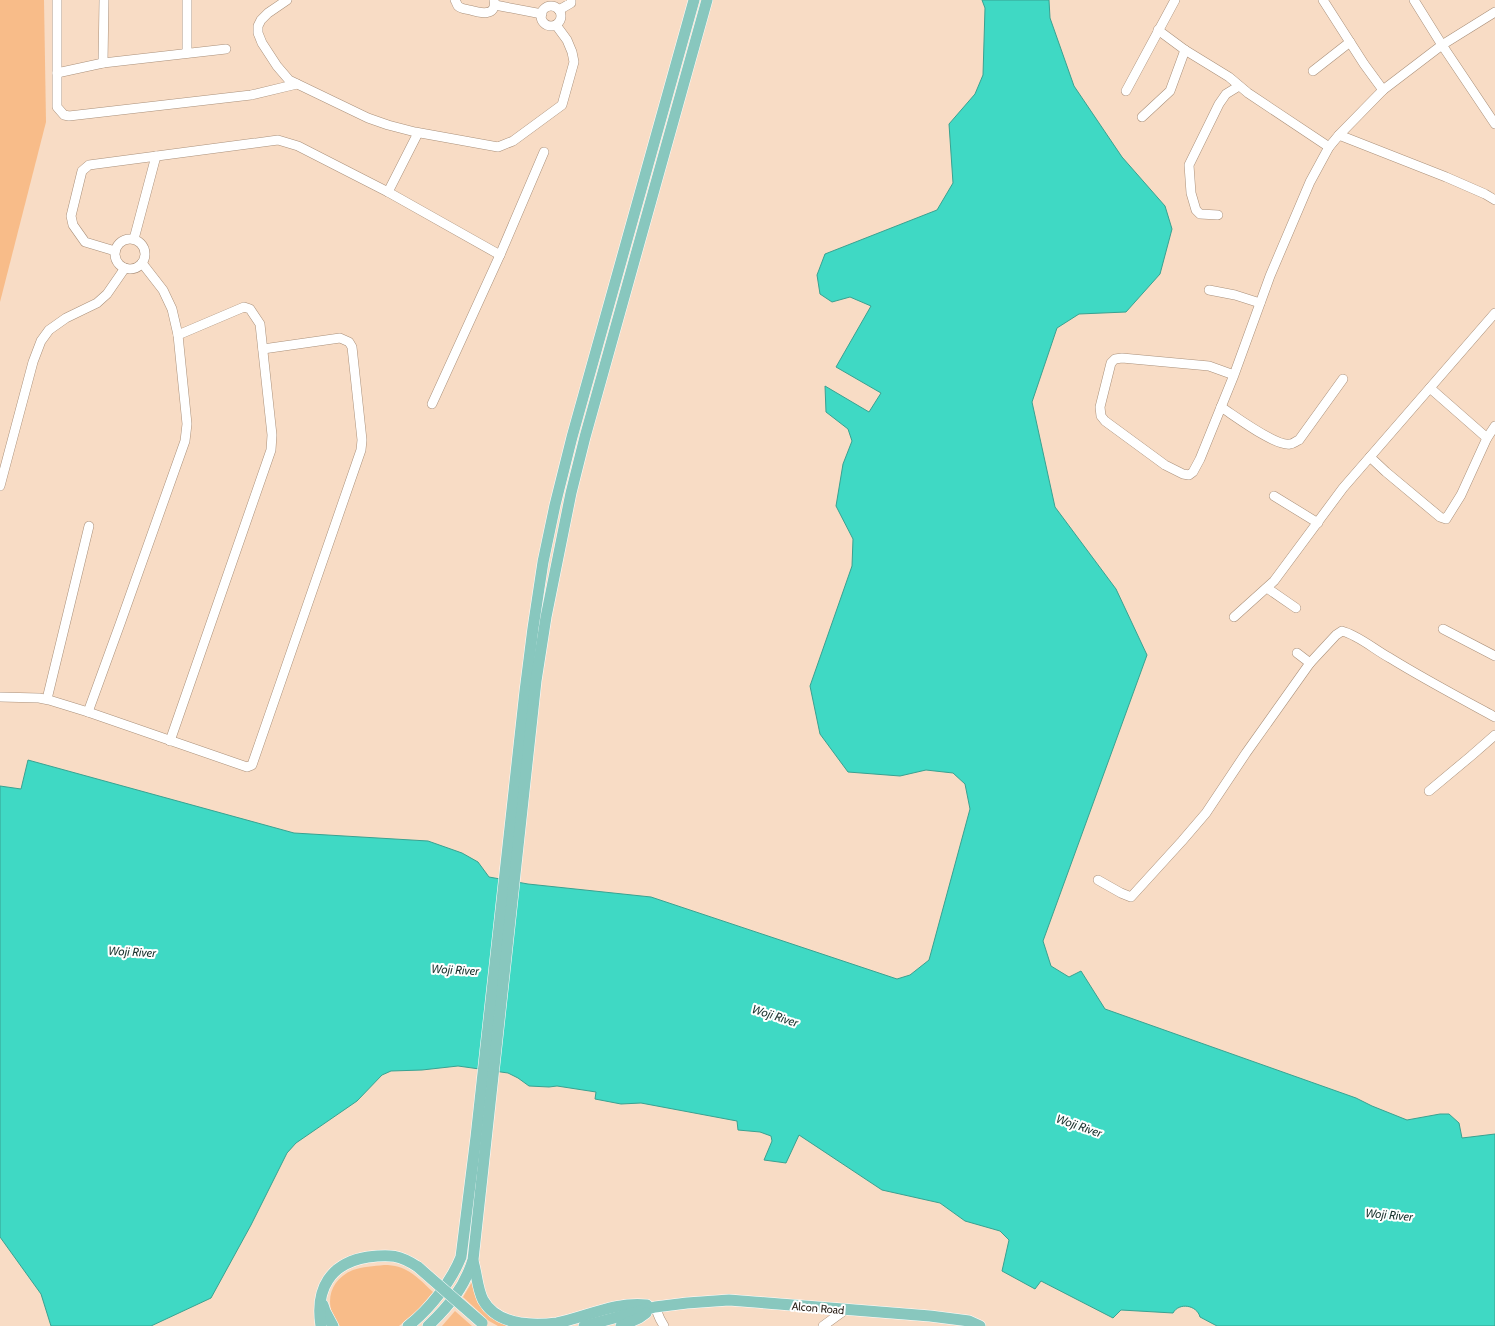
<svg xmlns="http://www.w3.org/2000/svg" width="1495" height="1326" viewBox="0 0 1495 1326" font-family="Cabin,sans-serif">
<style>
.green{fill:#f8bc89}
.water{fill:#3fd9c4;stroke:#39a291}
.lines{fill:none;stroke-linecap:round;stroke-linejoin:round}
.minor-casing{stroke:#aa907a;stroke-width:10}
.major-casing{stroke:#fff;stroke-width:12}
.minor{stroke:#fff;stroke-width:9}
.major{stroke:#88c7be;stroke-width:11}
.major-bridge-casing{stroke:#fff;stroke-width:12;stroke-linecap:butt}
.major-bridge{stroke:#88c7be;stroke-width:11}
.labels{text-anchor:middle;stroke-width:4;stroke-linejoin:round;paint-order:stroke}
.street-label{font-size:11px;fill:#2c221a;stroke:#fff}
.water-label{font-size:12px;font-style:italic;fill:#1e3732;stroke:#fff}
</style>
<rect width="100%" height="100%" fill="#f8dcc5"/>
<g class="green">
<polygon points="0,0 44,0 46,122 0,302"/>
<path d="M384 1265C407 1265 417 1277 433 1292L418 1310 399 1326H340C323 1307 328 1280 353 1270 362 1267 374 1266 384 1265Z"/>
<polygon points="472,1282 478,1297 513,1326 498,1326 489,1321 463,1297"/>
<polygon points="455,1311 472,1326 442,1326"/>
</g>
<path class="water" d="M982 0H1049L1050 18 1074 86 1122 157 1165 206 1172 229 1160 274 1126 312 1079 314 1057 328 1032 402 1055 507 1116 589 1147 655 1043 941 1051 966 1069 977 1081 971 1105 1009 1356 1098 1372 1106 1407 1120 1440 1114H1449L1459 1123 1462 1138 1495 1134V1326H1217L1200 1317C1197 1305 1179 1302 1173 1313L1121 1310 1113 1318 1041 1281 1035 1289 1002 1271 1009 1240 1000 1231 965 1221 940 1203 882 1190 799 1135 786 1163 764 1160 772 1141 771 1136 760 1132 738 1130 737 1121 641 1103 621 1104 595 1099 596 1092 557 1086 549 1087 529 1086 518 1078 508 1073 458 1066 422 1070 391 1071 382 1075 357 1101 296 1143 287 1153 251 1225 211 1298 151 1326H51L41 1294 0 1237V786L21 789 28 760 294 833 428 841 462 853 478 862 489 877 528 884 651 897 897 979 910 975 929 960 970 809 965 784 953 773 926 770 900 776 848 772 820 734 810 686 852 566 853 539 836 506 843 464 852 441 848 429 826 412 825 386 869 412 881 393 836 367 871 306 850 297 832 302 820 294 817 275 825 254 937 210 953 183 949 124 975 94 983 75 985 8Z"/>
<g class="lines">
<defs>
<g id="minor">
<polyline points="57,0 57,107 64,115 69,116 251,95 297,84"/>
<polyline points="187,0 187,53"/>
<polyline points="287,0 268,13 261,20 258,26 258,33 262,43 277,66 289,80 368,118 388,125 415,132 498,147 513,141 562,105 574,62 572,52 567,40 556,25"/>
<path d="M455 0C456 1 457 5 458 6 461 9 466 9 470 10 480 13 497 17 494 0"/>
<polyline points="1323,0 1364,64 1383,90"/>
<polyline points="1414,0 1442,45 1495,124"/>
<polyline points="495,5 542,14"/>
<circle cx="551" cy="16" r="10"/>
<polyline points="559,10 571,3 571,0"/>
<polyline points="1158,30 1185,50 1229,77 1248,93 1329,147"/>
<polyline points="103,63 104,0"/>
<polyline points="1313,71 1350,42"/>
<polyline points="57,73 103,63 226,49"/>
<polyline points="1126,91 1175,0"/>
<polyline points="1142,117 1170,91 1185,50"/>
<polyline points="1339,135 1446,177 1485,194 1495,200"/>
<polyline points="388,192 418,133"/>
<polyline points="1218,215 1200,214 1196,210 1191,193 1189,165 1219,104 1226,94 1239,86"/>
<circle cx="130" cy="254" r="15"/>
<polyline points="134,239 156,156"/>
<polyline points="115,251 85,242 73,225 71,216 82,171 89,165 278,140 298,146 388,192 500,255"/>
<polyline points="1209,290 1235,295 1260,303"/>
<polyline points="1234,375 1209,366 1122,358 1115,359 1111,363 1100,407 1101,416 1105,421 1165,465 1183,474 1189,475 1193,472 1200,459 1234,375 1270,276 1310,182 1329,147 1339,135 1383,90 1442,45 1495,12"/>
<polyline points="1430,388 1487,438"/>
<polyline points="432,404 500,255 544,152"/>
<path d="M1221 407C1235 416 1276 447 1290 444 1293 444 1296 441 1299 440L1343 379"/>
<polyline points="1370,457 1386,472 1440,517 1446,519 1461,495 1487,438 1495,426"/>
<polyline points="0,486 33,362 41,341 49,330 66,318 97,303 107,294 125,268"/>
<polyline points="1274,496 1318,523"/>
<polyline points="1267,588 1296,608"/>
<polyline points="1234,617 1274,581 1343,488 1495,313"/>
<polyline points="1443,629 1495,656"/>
<polyline points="1297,653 1310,663"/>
<polyline points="0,697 39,698 49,700 88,712 247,767 252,765 361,450 362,440 352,347 349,342 340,338 263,349"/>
<polyline points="47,699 89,526"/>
<polyline points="88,712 120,624 185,441 187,424 178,335 172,309 163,290 142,263"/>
<polyline points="170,741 271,450 272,435 260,324 250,309 244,307 178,335"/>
<polyline points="1429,791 1471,756 1495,735"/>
<path d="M1098 880 1121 893 1131 897 1182 841 1206 813 1246 753 1310 663 1336 635 1342 631C1358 635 1375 650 1390 658 1424 679 1460 698 1495 717"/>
<polyline points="655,1307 660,1319 664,1326"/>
<polyline points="823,1326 845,1310"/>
</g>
<g id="major">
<path d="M473 1261C477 1274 477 1288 483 1300 497 1325 531 1326 557 1323 586 1317 617 1301 647 1305"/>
<polyline points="323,1305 325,1311 333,1326"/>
<path d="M321 1326C315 1289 330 1263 368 1257 390 1254 400 1255 418 1267"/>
<path d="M408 1326C429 1310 451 1282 461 1257L476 1137 525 691 533 628 543 562 555 505 572 437 694 0"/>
<path d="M428 1326C449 1306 464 1288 473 1260L536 681 546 617 571 493 585 437 707 0"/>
<polyline points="584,1326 655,1307 687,1303 729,1300 930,1316 969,1321 980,1326"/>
<polyline points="621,1326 639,1318 646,1313"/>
</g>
</defs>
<use href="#minor" class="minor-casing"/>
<use href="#major" class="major-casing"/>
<use href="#minor" class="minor"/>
<use href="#major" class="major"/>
<defs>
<polyline id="major-bridge" points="418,1267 482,1323"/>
</defs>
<use href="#major-bridge" class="major-bridge-casing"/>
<use href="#major-bridge" class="major-bridge"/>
</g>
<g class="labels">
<g class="street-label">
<text transform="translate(818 1308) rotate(5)" y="4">Alcon Road</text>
</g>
<g class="water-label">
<text transform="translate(132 952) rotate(3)" y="4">Woji River</text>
<text transform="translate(455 970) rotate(3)" y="4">Woji River</text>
<text transform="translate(775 1016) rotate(18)" y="4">Woji River</text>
<text transform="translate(1079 1126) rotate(19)" y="4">Woji River</text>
<text transform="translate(1389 1215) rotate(5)" y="4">Woji River</text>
</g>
</g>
</svg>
